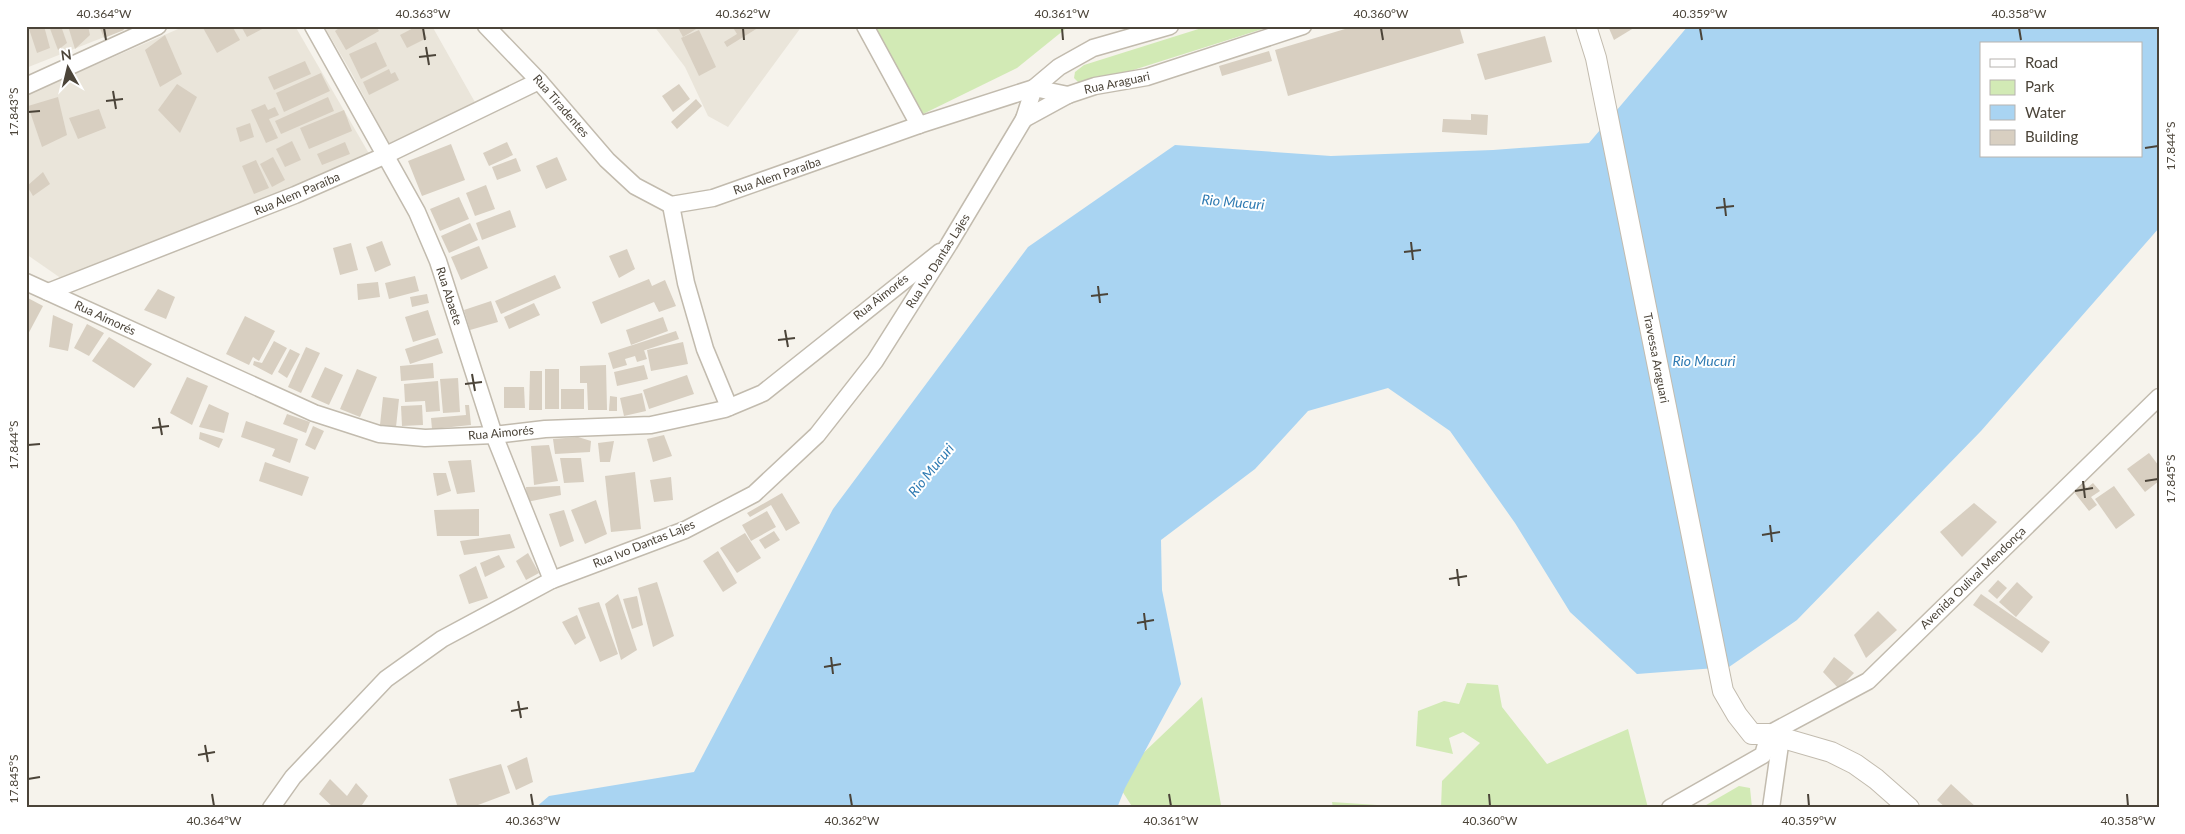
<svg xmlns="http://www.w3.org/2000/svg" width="2185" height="834" viewBox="0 0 2185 834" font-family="Lato,sans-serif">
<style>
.residential{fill:#eae5da}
.green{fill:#d2eab5}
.water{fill:#a9d4f2;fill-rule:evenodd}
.building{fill:#d8cfc1}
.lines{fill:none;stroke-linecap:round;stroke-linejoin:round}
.minor-casing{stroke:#c2bbae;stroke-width:19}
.tertiary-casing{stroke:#c2bbae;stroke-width:22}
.minor{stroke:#fff;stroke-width:16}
.tertiary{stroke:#fff;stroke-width:20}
.ticks{fill:none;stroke:#4b4439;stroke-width:2}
.labels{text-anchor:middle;stroke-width:4;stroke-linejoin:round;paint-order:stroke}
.street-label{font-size:12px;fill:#4b4439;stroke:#fff}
.water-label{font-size:14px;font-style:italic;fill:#2e7ab2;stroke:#fff}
.neatline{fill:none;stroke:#4b4439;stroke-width:2}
.ticks-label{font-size:12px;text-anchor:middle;fill:#4b4439}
</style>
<rect width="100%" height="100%" fill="#f6f3ec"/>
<g class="residential">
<polygon points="26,26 132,26 26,68"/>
<polygon points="185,26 295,26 371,157 62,279 26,254 26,95"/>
<polygon points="324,26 432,26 476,104 389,144 351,72"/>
<polygon points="654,26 802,26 728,127 708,116 685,67"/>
</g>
<g class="green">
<polygon points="873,26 1069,26 1017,68 921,115"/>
<polygon points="1208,26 1272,26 1086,85 1078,82 1074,78 1075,72 1084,65"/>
<polygon points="1467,683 1498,685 1502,707 1547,764 1628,729 1648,808 1441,808 1442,781 1480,743 1463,732 1449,738 1453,754 1416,746 1418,711 1444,701 1459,704"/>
<polygon points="1202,697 1221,805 1226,808 1133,808 1115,780"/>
<polygon points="1739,786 1750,788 1752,808 1701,808"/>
<polygon points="1332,802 1422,808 1333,808"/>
</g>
<path class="water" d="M1688 26H2159V228L1981 431 1797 620 1729 667 1637 674 1570 612 1515 523 1450 431 1388 388 1308 411 1255 469 1161 540 1162 590 1181 684 1125 788 1117 808H535L549 796 694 772 833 509 1028 247 1175 145 1331 156 1493 150 1589 143ZM1981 44H2141V156H1981Z"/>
<g class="building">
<polygon points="28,26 44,26 50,48 37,53"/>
<polygon points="49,26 61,26 67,43 58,50"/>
<polygon points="68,26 88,26 90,35 75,49"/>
<polygon points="99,26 122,26 124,30 104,38"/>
<polygon points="202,26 232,26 240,40 217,53"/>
<polygon points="241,26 268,26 247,37"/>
<polygon points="342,26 376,26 379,31 346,50 335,31"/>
<polygon points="417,26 421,26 427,38 407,48 400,35"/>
<polygon points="677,26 701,26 683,37"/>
<polygon points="732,26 761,26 727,47 724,42 737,34"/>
<polygon points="1355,26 1459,26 1464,43 1288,96 1275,50"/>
<polygon points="1608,26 1637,26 1614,40"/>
<polygon points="699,30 716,67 699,76 681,38"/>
<polygon points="165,35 182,74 160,87 145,50"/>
<polygon points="1545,36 1552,62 1485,80 1477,54"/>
<polygon points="376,42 387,66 361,79 349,54"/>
<polygon points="1269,51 1272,61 1222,76 1219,66"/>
<polygon points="305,61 311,74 274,90 268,77"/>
<polygon points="389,69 391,74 395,72 399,80 369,95 363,82"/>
<polygon points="321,73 330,91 284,112 276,93"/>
<polygon points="177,84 197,97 180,133 158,110"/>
<polygon points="679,84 690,99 673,112 662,96"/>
<polygon points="58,97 67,135 42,147 28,106"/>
<polygon points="328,97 334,111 281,134 275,121"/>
<polygon points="696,99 702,106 677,129 671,122"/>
<polygon points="265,104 268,110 275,107 279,115 269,119 278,138 266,143 251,110"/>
<polygon points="99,109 106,128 78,139 69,118"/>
<polygon points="344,110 352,131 309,149 300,128"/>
<polygon points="1471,114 1488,115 1487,135 1442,132 1443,119 1471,120"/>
<polygon points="250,123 254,137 240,142 236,128"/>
<polygon points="292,141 301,160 285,167 276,149"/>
<polygon points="345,142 350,154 322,165 317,154"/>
<polygon points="507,142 513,155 489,166 483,153"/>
<polygon points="451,144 465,180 422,196 408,161"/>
<polygon points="273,157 285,180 272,187 260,164"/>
<polygon points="557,157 567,180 546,189 536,166"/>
<polygon points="516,158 521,171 497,180 492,167"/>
<polygon points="256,160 269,188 254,194 242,166"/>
<polygon points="43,172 50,184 33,196 27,186"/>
<polygon points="486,185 495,209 475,216 466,193"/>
<polygon points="459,197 469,219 440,231 430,209"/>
<polygon points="510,210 516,227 482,240 476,223"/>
<polygon points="470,223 478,240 449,253 441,236"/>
<polygon points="382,241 391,265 375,272 366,247"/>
<polygon points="351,243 358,270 340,275 333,248"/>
<polygon points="479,246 488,268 461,280 451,257"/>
<polygon points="627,249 635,269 619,278 609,256"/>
<polygon points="555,275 561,288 501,314 495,301"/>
<polygon points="415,276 419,291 389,299 385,283"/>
<polygon points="649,279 652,286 665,280 676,306 659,312 654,302 601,324 592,302"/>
<polygon points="378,282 380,297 358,300 357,284"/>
<polygon points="158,289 175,297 166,319 144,310"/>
<polygon points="427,294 429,303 412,307 410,297"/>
<polygon points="26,297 43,306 26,338"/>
<polygon points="491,301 498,322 470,330 464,310"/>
<polygon points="534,303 540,315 509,329 504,317"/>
<polygon points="428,310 436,335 413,342 405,317"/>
<polygon points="53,315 73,324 68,351 49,347"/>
<polygon points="245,316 275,331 259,361 253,357 249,365 226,354"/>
<polygon points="663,317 668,331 631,345 626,330"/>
<polygon points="87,324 104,333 89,356 74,348"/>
<polygon points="676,331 679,339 642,351 644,350 647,359 637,362 635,356 625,359 627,365 613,369 608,353"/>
<polygon points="109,337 152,364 134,388 92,361"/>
<polygon points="438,338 443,353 410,364 405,349"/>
<polygon points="274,341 287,348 272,375 253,365 254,361 262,363"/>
<polygon points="683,342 688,364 651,371 647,350"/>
<polygon points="306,347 320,353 301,393 288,387"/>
<polygon points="290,349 300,354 287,378 278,372"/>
<polygon points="433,363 434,378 401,381 400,366"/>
<polygon points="606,365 607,410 588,410 587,383 580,383 580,366"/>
<polygon points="644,365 648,379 617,386 614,372"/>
<polygon points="325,367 343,375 329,405 311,397"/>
<polygon points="357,369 377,377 360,417 340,409"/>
<rect x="545" y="369" width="14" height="40"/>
<polygon points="530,371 542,371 542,410 529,410"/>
<polygon points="687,375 694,394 649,409 643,390"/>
<polygon points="187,377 208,386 192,425 170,413"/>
<polygon points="458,378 460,412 443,413 440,379"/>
<polygon points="438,381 440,411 426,412 425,401 405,402 404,384"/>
<polygon points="504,387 524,387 525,408 504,408"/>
<rect x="561" y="389" width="23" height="20"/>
<polygon points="642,393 646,411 624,416 620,398"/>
<polygon points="610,396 617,397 617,411 609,411"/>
<polygon points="383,397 399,399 396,427 380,425"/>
<polygon points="209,404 229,413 224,433 199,427"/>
<polygon points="422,405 423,425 402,426 401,406"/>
<polygon points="465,405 469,405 471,425 432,429 431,418 466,415"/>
<polygon points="287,414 310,422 306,433 283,424"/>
<polygon points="246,421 298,439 290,463 272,456 275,449 241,437"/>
<polygon points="313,426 324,431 315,450 305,445"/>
<polygon points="200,432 223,439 219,448 199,439"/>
<polygon points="664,435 672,456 653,462 647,439"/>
<polygon points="578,437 591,441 590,452 555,454 553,439"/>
<polygon points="614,441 610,462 600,462 598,443"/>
<polygon points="549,445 558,481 534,485 531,446"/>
<polygon points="2149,453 2159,466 2159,481 2145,492 2127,469"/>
<polygon points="560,458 581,458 584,482 564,483"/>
<polygon points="471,460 475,492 457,494 448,461"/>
<polygon points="265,462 309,477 302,496 259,481"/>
<polygon points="635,472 641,529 611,532 605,476"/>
<polygon points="433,473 446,473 451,491 437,496"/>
<polygon points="671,477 673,500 654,502 650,480"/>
<polygon points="2093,483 2100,491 2091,497 2097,505 2089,511 2074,492 2084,484 2087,488"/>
<polygon points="560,486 561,495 527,502 526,487"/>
<polygon points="2114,486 2135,515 2116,529 2095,499"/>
<polygon points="782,493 800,523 786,531 771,505 750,517 747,513"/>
<polygon points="596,500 607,534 585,544 571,510"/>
<polygon points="1974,503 1997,522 1962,557 1940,532"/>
<polygon points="479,509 479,536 437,536 434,510"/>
<polygon points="564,510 574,541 560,547 549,514"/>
<polygon points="767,511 776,527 751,541 742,525"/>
<polygon points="774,531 780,540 765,549 759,540"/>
<polygon points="745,533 761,558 737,573 720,548"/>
<polygon points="510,534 515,548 464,555 460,541"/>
<polygon points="718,551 737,583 723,592 703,561"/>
<polygon points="528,553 539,573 526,580 516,561"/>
<polygon points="499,555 505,567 485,577 480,563"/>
<polygon points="476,566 488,598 469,604 459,575"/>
<polygon points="1998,580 2007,588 1997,599 1988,591"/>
<polygon points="657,582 674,636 653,647 638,588"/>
<polygon points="2017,582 2033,597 2016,617 1999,602"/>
<polygon points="618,594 637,650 621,660 605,604"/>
<polygon points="1981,594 2050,642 2042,653 1973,605"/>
<polygon points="637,596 643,625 632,629 623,599"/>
<polygon points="599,602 618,654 600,662 578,608"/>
<polygon points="1878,611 1897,630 1866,658 1854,635"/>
<polygon points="577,615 586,638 575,645 562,622"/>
<polygon points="1834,657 1854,673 1839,689 1823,672"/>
<polygon points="527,757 533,782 516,790 507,766"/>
<polygon points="501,764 510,793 470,808 458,808 449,779"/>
<polygon points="330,779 347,796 356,783 368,796 360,808 334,808 319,794"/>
<polygon points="1951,784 1977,808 1946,808 1937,800"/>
</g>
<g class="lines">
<defs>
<g id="minor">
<polyline points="313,26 417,212 438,261 494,435 552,580"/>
<polyline points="486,26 539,81 607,160 635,186 671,205 713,198 919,125 1034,88 1068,95"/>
<polyline points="865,26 919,125"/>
<polyline points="26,86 158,26"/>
<polyline points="1024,119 1068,95 1095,86 1147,77 1303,26"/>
<polyline points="671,205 686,283 705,349 729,407"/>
<polyline points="26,282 314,413 379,434 425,438 494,435 545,429 651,425 725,409 763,393 940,252"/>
<polyline points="48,292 295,195 384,156 539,81"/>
<polyline points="271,808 293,777 386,679 442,639 552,580 685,530 754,494 817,435 875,361 949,244 1024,119 1034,88 1059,67 1093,48 1170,26"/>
<polyline points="1670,808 1763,755 1769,734 1868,681 2159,397"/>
<polyline points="1771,808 1781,738"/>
</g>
<polyline id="tertiary" points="1586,26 1596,58 1723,691 1737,715 1752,734 1769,734 1831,752 1855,764 1876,779 1909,808"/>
</defs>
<use href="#minor" class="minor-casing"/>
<use href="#tertiary" class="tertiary-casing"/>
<use href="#minor" class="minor"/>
<use href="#tertiary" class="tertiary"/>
</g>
<path class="ticks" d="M104 28 106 40M423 28 425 40M743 28 744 40M1062 28 1063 40M1381 28 1383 40M1700 28 1702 40M2019 28 2021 40M426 47 429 65M419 57 436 55M113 91 116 109M106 101 123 99M28 112 40 111M2145 148 2158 146M1724 198 1726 216M1716 208 1734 206M1411 242 1413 260M1404 252 1421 250M1098 286 1100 303M1091 296 1108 294M785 330 788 347M778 340 795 338M472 374 475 391M465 384 482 382M159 418 162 435M152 428 169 426M28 445 40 444M2083 481 2085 498M2145 481 2158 479M2075 491 2093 488M1770 525 1772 542M1762 535 1780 532M1457 569 1459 586M1449 579 1467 576M1144 613 1146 630M1137 623 1154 620M831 657 833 674M824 667 841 664M518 701 521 718M511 711 528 708M205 745 208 762M198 755 215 752M28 779 40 777M212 794 214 806M531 794 533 806M850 794 852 806M1169 794 1171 806M1489 794 1490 806M1808 794 1809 806M2127 794 2128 806"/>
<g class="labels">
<g class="street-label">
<text transform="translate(1117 83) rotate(-12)" y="4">Rua Araguari</text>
<text transform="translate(561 106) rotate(49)" y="4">Rua Tiradentes</text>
<text transform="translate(777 176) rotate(-19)" y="4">Rua Alem Paraíba</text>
<text transform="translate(297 194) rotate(-23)" y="4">Rua Alem Paraíba</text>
<text transform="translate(938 261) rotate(-58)" y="4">Rua Ivo Dantas Lajes</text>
<text transform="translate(449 296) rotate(72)" y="4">Rua Abaete</text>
<text transform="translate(881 297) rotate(-38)" y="4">Rua Aimorés</text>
<text transform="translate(105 318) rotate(25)" y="4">Rua Aimorés</text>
<text transform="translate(1656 358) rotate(79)" y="4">Travessa Araguari</text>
<text transform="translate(501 433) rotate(-5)" y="4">Rua Aimorés</text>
<text transform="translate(644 544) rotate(-22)" y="4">Rua Ivo Dantas Lajes</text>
<text transform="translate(1973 578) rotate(-44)" y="4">Avenida Oulival Mendonça</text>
</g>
<g class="water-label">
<text transform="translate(1233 202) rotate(5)" y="5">Rio Mucuri</text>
<text x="1704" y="366">Rio Mucuri</text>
<text transform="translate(931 470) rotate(-51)" y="5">Rio Mucuri</text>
</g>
</g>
<rect width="2185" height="834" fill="none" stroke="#ffffff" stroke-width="55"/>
<rect x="1980" y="42" width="162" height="115" fill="#ffffff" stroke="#b7b4b0"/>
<rect x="1990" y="59" width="25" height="8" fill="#ffffff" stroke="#b7b4b0"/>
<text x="2025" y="68" font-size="15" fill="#4b4439">Road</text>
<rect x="1990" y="80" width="25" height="15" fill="#d2eab5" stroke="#b7b4b0"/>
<text x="2025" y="92" font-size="15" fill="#4b4439">Park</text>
<rect x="1990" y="105" width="25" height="15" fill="#a9d4f2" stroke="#b7b4b0"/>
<text x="2025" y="118" font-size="15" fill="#4b4439">Water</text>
<rect x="1990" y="130" width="25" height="15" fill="#d8cfc1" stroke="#b7b4b0"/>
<text x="2025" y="142" font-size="15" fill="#4b4439">Building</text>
<g transform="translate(68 68) rotate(352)" stroke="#ffffff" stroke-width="4" paint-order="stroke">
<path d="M0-4L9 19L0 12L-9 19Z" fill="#4b4439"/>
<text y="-8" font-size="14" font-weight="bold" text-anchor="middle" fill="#4b4439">N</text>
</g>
<rect x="28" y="28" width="2130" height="778" class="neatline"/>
<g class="ticks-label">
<text x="104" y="18">40.364°W</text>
<text x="423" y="18">40.363°W</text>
<text x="743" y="18">40.362°W</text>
<text x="1062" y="18">40.361°W</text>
<text x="1381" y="18">40.360°W</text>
<text x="1700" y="18">40.359°W</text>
<text x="2019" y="18">40.358°W</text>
<text transform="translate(14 112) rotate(-90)" y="4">17.843°S</text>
<text transform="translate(2171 146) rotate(-90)" y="4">17.844°S</text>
<text transform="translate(14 445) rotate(-90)" y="4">17.844°S</text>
<text transform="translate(2171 479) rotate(-90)" y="4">17.845°S</text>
<text transform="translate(14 779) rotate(-90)" y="4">17.845°S</text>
<text x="214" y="825">40.364°W</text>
<text x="533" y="825">40.363°W</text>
<text x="852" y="825">40.362°W</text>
<text x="1171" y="825">40.361°W</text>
<text x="1490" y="825">40.360°W</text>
<text x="1809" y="825">40.359°W</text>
<text x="2128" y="825">40.358°W</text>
</g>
</svg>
